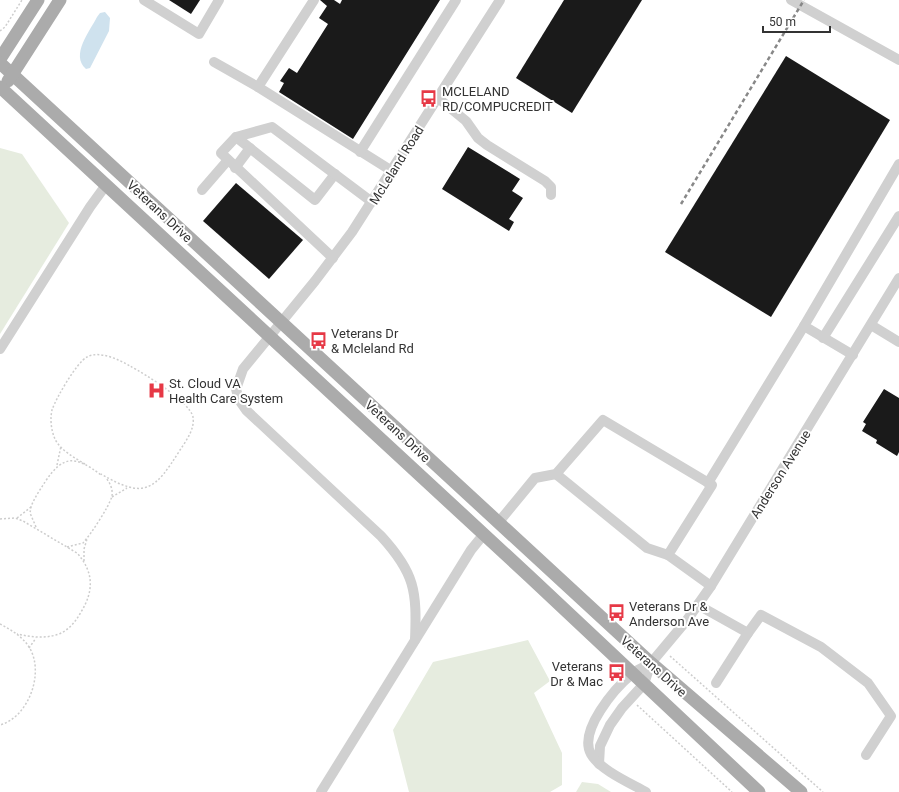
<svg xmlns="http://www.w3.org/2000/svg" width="899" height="792" viewBox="0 0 899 792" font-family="Roboto,sans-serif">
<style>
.green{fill:#e6ecdf}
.water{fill:#cfe2ee}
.building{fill:#1a1a1a}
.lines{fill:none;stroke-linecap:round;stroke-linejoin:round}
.path{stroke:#cdcdcd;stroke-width:1.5;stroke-dasharray:2 2;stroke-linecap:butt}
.minor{stroke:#d0d0d0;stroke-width:10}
.major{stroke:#ababab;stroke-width:13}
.rail{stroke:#888;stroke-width:2.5;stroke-dasharray:4 3;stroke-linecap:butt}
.labels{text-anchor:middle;stroke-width:4;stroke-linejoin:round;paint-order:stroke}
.poi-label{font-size:13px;fill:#333;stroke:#fff;text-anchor:start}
.street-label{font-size:13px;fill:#333;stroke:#fff}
</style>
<rect width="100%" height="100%" fill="#fff"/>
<g class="green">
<polygon points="0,148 22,154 69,223 0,334"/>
<polygon points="528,640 550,681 534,693 562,753 562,785 550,792 409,792 393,730 433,662"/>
<polygon points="582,782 598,784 611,792 576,792"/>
</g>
<path class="water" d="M105 12 110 18 109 31 90 68 86 69C70 55 90 31 97 17L100 13Z"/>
<g class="building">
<polygon points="169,0 200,0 191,14"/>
<polygon points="320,0 334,0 340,4 342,0 440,0 353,139 279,92 284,83 280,81 289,68 297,73 328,24 319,18 327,6"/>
<polygon points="564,0 642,0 572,113 516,78"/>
<polygon points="786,56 890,120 771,317 665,252"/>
<polygon points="468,147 520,179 512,191 523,198 509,219 514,222 509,231 442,189"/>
<polygon points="236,183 303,240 269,279 203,221"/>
<polygon points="884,389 899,398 899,452 897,456 876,443 877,440 862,431 866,424 863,422"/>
</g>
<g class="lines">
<g class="path">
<polyline points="0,31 5,27 22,0"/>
<path d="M85 464C75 458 60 450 55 439 51 430 50 419 52 410 56 398 77 362 87 357 99 350 120 360 130 366 145 374 190 402 193 417 195 429 186 441 180 450 155 490 145 500 101 474"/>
<polyline points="57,465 61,446"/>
<polyline points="112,497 127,488"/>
<polyline points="17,518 31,507"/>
<path d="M0 519 15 518 23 521 77 553C94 572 94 591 81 612 76 621 69 630 59 634 45 639 31 637 17 634"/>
<path d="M36 527 30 513 31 507C34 498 40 490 45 482 63 455 75 455 101 475"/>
<path d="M67 547 83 543C91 534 109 507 112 496 113 489 110 483 106 478"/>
<polyline points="84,561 84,549 87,539"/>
<path d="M0 624C11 630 22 636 29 647 45 672 29 717 0 725"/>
<polyline points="29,648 36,638"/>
<polyline points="670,656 823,792"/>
<polyline points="637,705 732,792"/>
</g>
<g class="minor">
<polyline points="144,0 199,34 219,0"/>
<polyline points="791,0 899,60"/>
<polyline points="214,62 258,87 314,0"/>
<polyline points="258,87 392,171"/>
<polyline points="438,98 466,121 478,138 487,145 545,181 551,187 551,195"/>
<polyline points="236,137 315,200 335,174"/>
<polyline points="360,152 456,0"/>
<polyline points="235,168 250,148"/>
<polyline points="202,190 228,160"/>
<polyline points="333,258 221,153 236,137 272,127 372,202"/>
<polyline points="871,325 899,342"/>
<polyline points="823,338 899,216"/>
<polyline points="0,349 90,207 106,185"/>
<polyline points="853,355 804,326 899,164"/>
<polyline points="556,474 647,548 668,555"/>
<polyline points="708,483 804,326"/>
<polyline points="498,523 535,478 556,474 603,420 712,485 668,555 711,586"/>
<polyline points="698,605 748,633 761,615 821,647 868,683 891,716 866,755"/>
<path d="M415 640C417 591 415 573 381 536L246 410 239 400 236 389 243 369 315 281 352 232 500 0"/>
<polyline points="716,683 748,633"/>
<polyline points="599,764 600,746 610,725 622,708 644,684 651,663 687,620 711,586 899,278"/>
<polyline points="321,792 471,550 484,534"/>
<path d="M646 792C630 783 600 770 591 754 578 731 615 688 632 674 637 669 645 667 651 663"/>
</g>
<g class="major">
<polyline points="0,59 38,0"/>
<polyline points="0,63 651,663 801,792"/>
<polyline points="8,81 60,0"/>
<polyline points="0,87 530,577 759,792"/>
</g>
<polyline class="rail" points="681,204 804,0"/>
</g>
<defs>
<symbol id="bus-bare" viewBox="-9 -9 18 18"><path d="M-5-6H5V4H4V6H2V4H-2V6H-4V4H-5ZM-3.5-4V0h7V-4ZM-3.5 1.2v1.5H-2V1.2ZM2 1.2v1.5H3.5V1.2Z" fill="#e63946" stroke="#fff" stroke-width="2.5" paint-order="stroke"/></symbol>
<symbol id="hospital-bare" viewBox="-9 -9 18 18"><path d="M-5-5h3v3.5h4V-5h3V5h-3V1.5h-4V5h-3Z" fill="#e63946" stroke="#fff" stroke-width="2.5" paint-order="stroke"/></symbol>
</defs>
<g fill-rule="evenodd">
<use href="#bus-bare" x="416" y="86" width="25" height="25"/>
<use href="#bus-bare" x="306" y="328" width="25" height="25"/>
<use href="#hospital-bare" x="144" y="378" width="25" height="25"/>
<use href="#bus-bare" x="604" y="600" width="25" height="25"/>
<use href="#bus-bare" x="604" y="660" width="25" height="25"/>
</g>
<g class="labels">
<g class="poi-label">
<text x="442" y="96">MCLELAND<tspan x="442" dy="15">RD/COMPUCREDIT</tspan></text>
<text x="331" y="338">Veterans Dr<tspan x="331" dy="15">&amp; Mcleland Rd</tspan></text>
<text x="169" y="388">St. Cloud VA<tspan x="169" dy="15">Health Care System</tspan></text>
<text x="629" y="611">Veterans Dr &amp;<tspan x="629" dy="15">Anderson Ave</tspan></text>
<text x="603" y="671" text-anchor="end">Veterans<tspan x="603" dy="15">Dr &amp; Mac</tspan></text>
</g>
<g class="street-label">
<text transform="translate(396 165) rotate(-58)" y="5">McLeland Road</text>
<text transform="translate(160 211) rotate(43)" y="5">Veterans Drive</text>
<text transform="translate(398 431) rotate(43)" y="5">Veterans Drive</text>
<text transform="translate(780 474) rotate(-58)" y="5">Anderson Avenue</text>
<text transform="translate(654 666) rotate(42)" y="5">Veterans Drive</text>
</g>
</g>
<path d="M763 26v6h67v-6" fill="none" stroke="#333333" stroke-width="2"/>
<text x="769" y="26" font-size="12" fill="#333333" stroke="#ffffff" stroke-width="3" paint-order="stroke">50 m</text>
</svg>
